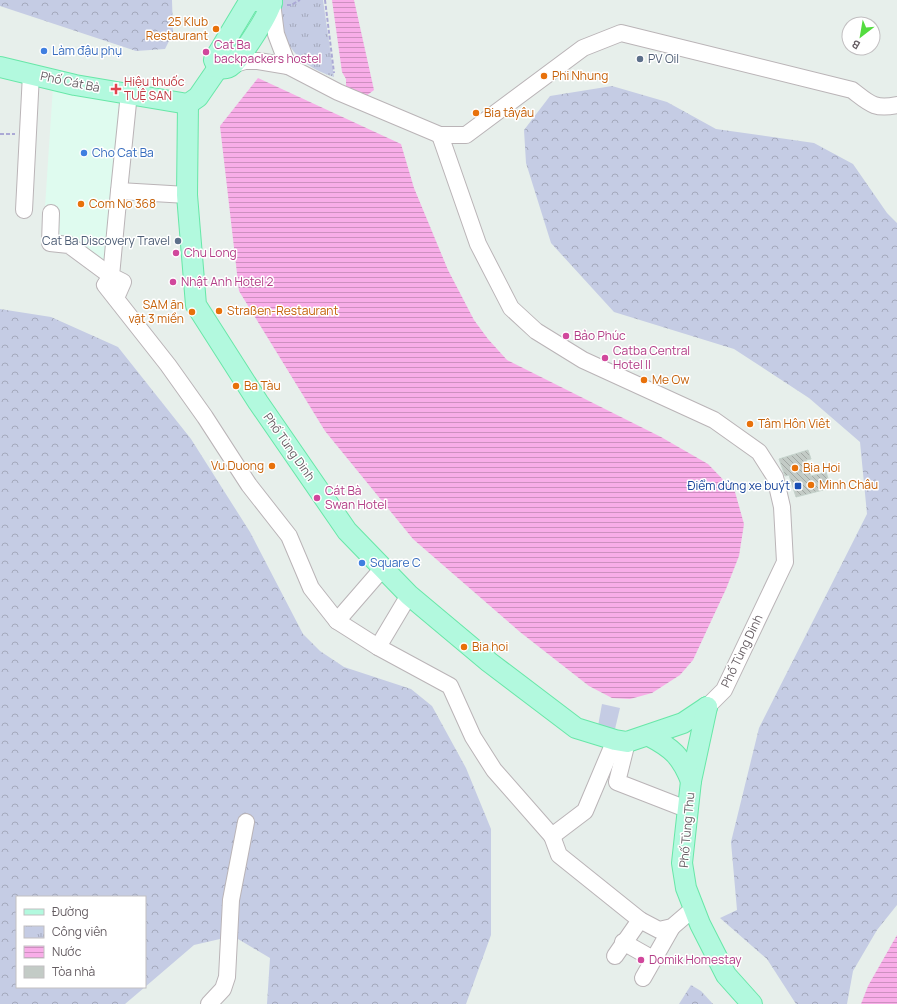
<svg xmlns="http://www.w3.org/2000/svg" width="897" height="1004" viewBox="0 0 897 1004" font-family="Manrope,sans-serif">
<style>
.commercial{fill:#dffbef}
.grass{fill:#c5cce4}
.forest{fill:url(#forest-crowns)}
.park{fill:url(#park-tufts)}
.water{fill:url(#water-rules)}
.building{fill:url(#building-back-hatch);stroke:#c5d3cc}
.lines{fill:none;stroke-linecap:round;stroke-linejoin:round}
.minor-casing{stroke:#bab4b7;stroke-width:18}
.major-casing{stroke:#68e7a8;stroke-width:22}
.path{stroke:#aba9d5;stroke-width:2;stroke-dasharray:4 2;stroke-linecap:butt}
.minor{stroke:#fff;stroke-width:16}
.major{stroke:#b2f9de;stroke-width:20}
.food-dot{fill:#e8710a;stroke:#fff;stroke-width:1.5}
.shop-dot{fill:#3f7fe0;stroke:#fff;stroke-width:1.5}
.hotel-dot{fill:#d1479c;stroke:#fff;stroke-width:1.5}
.service-dot{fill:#5c6f8a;stroke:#fff;stroke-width:1.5}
.health-dot{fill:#e0444e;stroke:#fff;stroke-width:1.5}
.transit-dot{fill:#1a4fb4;stroke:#fff;stroke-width:1.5}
.labels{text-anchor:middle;stroke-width:3;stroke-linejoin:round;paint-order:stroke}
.food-label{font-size:12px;fill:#c56008;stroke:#fff;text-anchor:start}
.hotel-label{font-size:12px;fill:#b23c85;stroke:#fff;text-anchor:start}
.shop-label{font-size:12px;fill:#366cbe;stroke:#fff;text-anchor:start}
.service-label{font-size:12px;fill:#4e5e75;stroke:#fff;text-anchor:start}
.street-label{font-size:12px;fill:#665e63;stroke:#fff}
.health-label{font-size:12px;fill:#be3a42;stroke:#fff;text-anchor:start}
.transit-label{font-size:12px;fill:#164399;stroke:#fff;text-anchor:end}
</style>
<defs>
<pattern id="forest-crowns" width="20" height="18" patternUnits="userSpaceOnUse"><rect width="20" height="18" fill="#c5cce4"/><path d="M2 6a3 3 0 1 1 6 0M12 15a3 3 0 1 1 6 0" fill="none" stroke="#a4a9bc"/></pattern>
<pattern id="park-tufts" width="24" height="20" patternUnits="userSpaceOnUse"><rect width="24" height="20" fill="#c5cce4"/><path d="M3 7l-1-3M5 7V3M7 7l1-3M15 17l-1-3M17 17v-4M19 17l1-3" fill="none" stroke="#a4a9bc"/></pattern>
<pattern id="water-rules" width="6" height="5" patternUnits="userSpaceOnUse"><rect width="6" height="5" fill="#f8ade8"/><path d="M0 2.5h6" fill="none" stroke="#cd90c0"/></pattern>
<pattern id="building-back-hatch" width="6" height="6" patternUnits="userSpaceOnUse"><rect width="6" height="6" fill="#c3cbc6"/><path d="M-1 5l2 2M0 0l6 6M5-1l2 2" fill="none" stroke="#a2a8a4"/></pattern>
</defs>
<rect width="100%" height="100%" fill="#e7efeb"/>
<polygon class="commercial" points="53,86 124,100 108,267 54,239 55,209 45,207"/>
<polygon class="grass" points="602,704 620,708 615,729 598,726"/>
<g class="forest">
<polygon points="0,0 172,0 173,33 165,49 136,51 0,6"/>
<polygon points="612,86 667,102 716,129 814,143 853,164 887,213 897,223 897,905 877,930 853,971 847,1004 796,1004 767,959 720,918 737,910 731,842 759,728 867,514 860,442 809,398 734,349 614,312 551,243 526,163 524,130 550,96"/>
<polygon points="0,309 51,317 118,347 191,439 250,532 303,634 320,651 344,667 411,689 432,706 466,768 491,829 491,935 466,1004 267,1004 270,958 233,936 194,945 145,987 145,897 17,897 17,987 145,987 125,1004 0,1004"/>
<polygon points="691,985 701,991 713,1004 679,1004"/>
</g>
<path class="park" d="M267 0H323L334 77C291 63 284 38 267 0Z"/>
<g class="water">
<polygon points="332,0 354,0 374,90 366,96 346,87 346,79 342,72"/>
<polygon points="258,78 401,144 414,188 448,270 474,320 488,339 507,360 661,437 708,464 735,492 744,524 739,556 726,589 693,660 680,675 652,693 630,699 612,698 589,686 520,632 413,539 325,431 239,291 220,126"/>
<polygon points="897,935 897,1004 861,1004 868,986"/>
</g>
<polygon class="building" points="808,450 811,459 806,460 811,476 826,472 831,488 796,497 789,475 785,476 779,459"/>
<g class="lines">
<defs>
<g id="minor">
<polyline points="272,3 276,34 288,66"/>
<path d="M232 65 245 61H258L288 66 338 92 440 135H466L583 48 621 33 852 90C869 103 874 110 897 105"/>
<polyline points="440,135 478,244 511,308 536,331 583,360 714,420 759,452 775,477 782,507 785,562 724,690 707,707"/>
<polyline points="119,191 129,93"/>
<polyline points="24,210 31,74"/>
<polyline points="51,213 50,243 69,245 111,276 105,285 168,365 205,417 249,485 289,536 311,588 337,621"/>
<polyline points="116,298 123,282 111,276 119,191 187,195"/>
<polyline points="383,568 337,621 378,647 450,686 473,737 494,770 552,836 585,811 615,740"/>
<polyline points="378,647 409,595"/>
<polyline points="627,742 617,782 689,810"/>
<polyline points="552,836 559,855 640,920 659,930 672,927 693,909"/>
<polyline points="623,942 653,959"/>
<polyline points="615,956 640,920"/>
<polyline points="643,978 672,927"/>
<polyline points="209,1004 223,989 227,977 231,900 246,822"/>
</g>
<g id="major">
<polyline points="0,67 75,85 188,104 198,97 218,68"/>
<polyline points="218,68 214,60 250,0 272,3"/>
<path d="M218 68C223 69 228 69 232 65 242 56 271 12 272 0"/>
<polyline points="188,104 187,195 196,305 258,402 347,531 409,595 489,662 576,728 615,740 627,742 683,723 707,707"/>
<polyline points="707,707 691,781 682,863 686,888 700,924 726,975 752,1004"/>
<path d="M649 736C672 748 681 756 691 781"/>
</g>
</defs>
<use href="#minor" class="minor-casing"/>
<use href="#major" class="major-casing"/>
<g class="path">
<polyline points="325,0 334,73"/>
<polyline points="287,5 291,5 300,0"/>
<polyline points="0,134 15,134"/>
</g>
<use href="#minor" class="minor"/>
<use href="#major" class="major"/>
</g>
<g class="food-dot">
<circle cx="216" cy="29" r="4"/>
<circle cx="544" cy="76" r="4"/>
<circle cx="476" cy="113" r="4"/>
<circle cx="81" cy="204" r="4"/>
<circle cx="219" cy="311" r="4"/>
<circle cx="192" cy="312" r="4"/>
<circle cx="644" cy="380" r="4"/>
<circle cx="236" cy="386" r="4"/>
<circle cx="750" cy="424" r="4"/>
<circle cx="272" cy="466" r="4"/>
<circle cx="795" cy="468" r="4"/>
<circle cx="811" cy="485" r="4"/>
<circle cx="464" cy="647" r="4"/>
</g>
<g class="shop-dot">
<circle cx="44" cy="51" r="4"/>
<circle cx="84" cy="153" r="4"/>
<circle cx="362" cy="563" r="4"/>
</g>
<g class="hotel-dot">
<circle cx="206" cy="52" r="4"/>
<circle cx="176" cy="253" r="4"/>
<circle cx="173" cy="282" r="4"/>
<circle cx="566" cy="336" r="4"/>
<circle cx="605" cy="358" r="4"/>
<circle cx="317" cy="498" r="4"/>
<circle cx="641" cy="960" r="4"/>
</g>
<g class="service-dot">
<circle cx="640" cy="59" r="4"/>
<circle cx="178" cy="241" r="4"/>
</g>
<path class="health-dot" d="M114 83h4v4h4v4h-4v4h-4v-4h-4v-4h4z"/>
<rect class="transit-dot" x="794" y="482" width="8" height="8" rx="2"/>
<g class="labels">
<g class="food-label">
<text x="208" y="26" text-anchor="end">25 Klub<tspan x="208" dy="14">Restaurant</tspan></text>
<text x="552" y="80">Phi Nhung</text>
<text x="484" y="117">Bia tâyâu</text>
<text x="89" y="208">Com No 368</text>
<text x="184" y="309" text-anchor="end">SAM ăn<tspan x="184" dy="14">vặt 3 miền</tspan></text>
<text x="227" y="315">Straßen-Restaurant</text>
<text x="652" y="384">Me Ow</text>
<text x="244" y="390">Ba Tàu</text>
<text x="758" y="428">Tâm Hôn Viêt</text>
<text x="264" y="470" text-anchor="end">Vu Duong</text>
<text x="803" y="472">Bia Hoi</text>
<text x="819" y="489">Minh Châu</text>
<text x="472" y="651">Bia hoi</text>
</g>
<g class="hotel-label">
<text x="214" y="49">Cat Ba<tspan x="214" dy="14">backpackers hostel</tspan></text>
<text x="184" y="257">Chu Long</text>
<text x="181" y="286">Nhật Anh Hotel 2</text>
<text x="574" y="340">Bảo Phúc</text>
<text x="613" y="355">Catba Central<tspan x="613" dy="14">Hotel II</tspan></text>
<text x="325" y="495">Cát Bà<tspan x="325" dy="14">Swan Hotel</tspan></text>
<text x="649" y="964">Domik Homestay</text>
</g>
<g class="shop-label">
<text x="52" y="55">Làm đậu phụ</text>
<text x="92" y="157">Cho Cat Ba</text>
<text x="370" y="567">Square C</text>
</g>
<g class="service-label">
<text x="648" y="63">PV Oil</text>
<text x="170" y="245" text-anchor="end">Cat Ba Discovery Travel</text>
</g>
<g class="street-label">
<text transform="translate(70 82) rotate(12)" y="4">Phố Cát Bà</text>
<text transform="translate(289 447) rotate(55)" y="4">Phố Tùng Dinh</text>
<text transform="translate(742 651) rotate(-64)" y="4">Phố Tùng Dinh</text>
<text transform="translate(687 830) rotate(-85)" y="4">Phố Tùng Thu</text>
</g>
<g class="health-label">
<text x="124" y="86">Hiệu thuốc<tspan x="124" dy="14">TUỆ SAN</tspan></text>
</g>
<g class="transit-label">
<text x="790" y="490">Điểm dừng xe buýt</text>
</g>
</g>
<rect x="16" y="896" width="130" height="92" fill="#ffffff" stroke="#c2bfc1"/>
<rect x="24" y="909" width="20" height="6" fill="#b2f9de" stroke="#c2bfc1"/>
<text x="52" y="916" font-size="12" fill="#665e63">Đường</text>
<rect x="24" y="926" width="20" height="12" fill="url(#park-tufts)" stroke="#c2bfc1"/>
<text x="52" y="936" font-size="12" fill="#665e63">Công viên</text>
<rect x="24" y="946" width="20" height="12" fill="url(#water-rules)" stroke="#c2bfc1"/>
<text x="52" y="956" font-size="12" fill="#665e63">Nước</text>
<rect x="24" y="966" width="20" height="12" fill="#c3cbc6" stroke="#c2bfc1"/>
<text x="52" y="976" font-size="12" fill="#665e63">Tòa nhà</text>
<g transform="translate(861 36) rotate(211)"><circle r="19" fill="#ffffff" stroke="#c2bfc1"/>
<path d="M0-3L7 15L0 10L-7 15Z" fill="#54dc3f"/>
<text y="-6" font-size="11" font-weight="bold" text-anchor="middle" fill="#665e63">B</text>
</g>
</svg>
